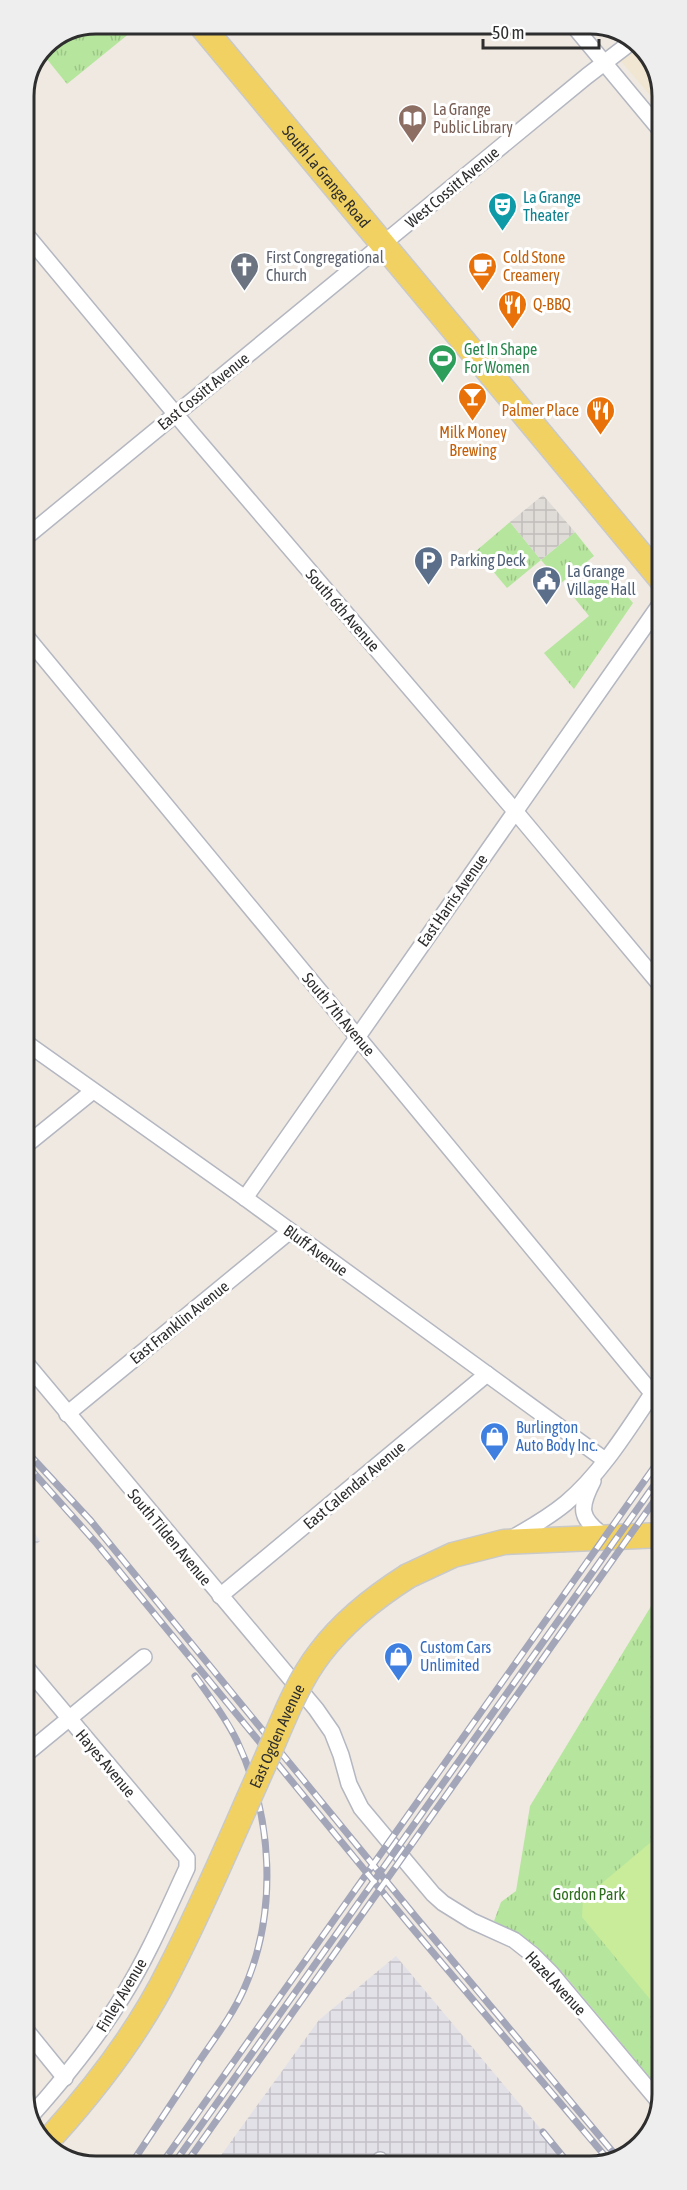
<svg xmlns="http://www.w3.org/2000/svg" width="687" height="2190" viewBox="0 0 687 2190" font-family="'Asap Condensed',sans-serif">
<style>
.industrial{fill:url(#industrial-grid)}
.education{fill:#f0e6d1}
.grass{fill:url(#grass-tufts)}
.pitch{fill:#c9ec9a}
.plaza{fill:url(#plaza-grid)}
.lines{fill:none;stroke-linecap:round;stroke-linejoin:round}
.minor-casing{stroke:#b4b7c1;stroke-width:18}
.primary-casing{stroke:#c9c9c9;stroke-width:27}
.minor{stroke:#fff;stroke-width:15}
.primary{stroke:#f2d163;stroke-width:24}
.rail-casing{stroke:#a3a6b8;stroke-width:7}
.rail{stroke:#fff;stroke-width:4.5;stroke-dasharray:14;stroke-linecap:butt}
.primary-bridge-casing{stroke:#c9c9c9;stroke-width:27;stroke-linecap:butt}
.primary-bridge{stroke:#f2d163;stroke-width:24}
.labels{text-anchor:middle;stroke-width:6;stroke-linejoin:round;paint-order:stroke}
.education-label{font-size:16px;fill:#785e54;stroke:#fff;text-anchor:start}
.street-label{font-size:16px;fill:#2e2e2e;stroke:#fff}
.culture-label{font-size:16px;fill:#0d838f;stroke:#fff;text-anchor:start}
.worship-label{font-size:16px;fill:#5b616d;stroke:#fff;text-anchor:start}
.food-label{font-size:16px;fill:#c56008;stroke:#fff;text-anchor:start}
.leisure-label{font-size:16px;fill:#27864d;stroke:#fff;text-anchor:start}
.service-label{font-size:16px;fill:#4e5e75;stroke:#fff;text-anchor:start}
.shop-label{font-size:16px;fill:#366cbe;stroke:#fff;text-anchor:start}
.park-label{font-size:16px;fill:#2c6e1b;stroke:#fff}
.rim{fill:none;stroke:#2e2e2e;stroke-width:3}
</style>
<defs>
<pattern id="industrial-grid" width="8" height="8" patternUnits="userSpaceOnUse" patternTransform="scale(1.5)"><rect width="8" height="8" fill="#e3e1e8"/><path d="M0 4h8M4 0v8" fill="none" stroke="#c3c1c7"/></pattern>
<pattern id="grass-tufts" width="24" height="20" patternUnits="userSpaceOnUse" patternTransform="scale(1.5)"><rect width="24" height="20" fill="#b6e59e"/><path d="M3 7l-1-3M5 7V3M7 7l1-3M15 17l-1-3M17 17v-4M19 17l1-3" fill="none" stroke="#9dc588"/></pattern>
<pattern id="plaza-grid" width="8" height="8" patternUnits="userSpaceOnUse" patternTransform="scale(1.5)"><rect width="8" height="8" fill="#dfdcd8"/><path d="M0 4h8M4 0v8" fill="none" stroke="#c0bdba"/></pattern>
</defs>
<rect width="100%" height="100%" fill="#efe9e1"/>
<g class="industrial">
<polygon points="26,1521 40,1541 26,1553"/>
<polygon points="396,1956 570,2164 214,2165 319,2020"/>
</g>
<polygon class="education" points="640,45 661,78 661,108 621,61"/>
<g class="grass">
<polygon points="96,24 141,24 67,84 42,53 45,45"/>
<polygon points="510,522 541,560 575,532 594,556 561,583 541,560 507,588 476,551"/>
<polygon points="604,568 633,603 574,689 544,653 589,616 572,595"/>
<polygon points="662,1588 663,2093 562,1972 535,1945 494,1921 501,1902 516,1891 530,1806"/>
</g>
<polygon class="pitch" points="663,1832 663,2015 582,1917 583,1899"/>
<polygon class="plaza" points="543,495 575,532 541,560 510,522"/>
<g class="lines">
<defs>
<g id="minor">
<polyline points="572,24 661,131"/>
<polyline points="24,232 188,429 515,811 662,987"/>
<polyline points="25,538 587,76 634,40"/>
<polyline points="25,635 652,1393"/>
<polyline points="25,1042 245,1198 605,1460"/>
<polyline points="25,1146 93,1091"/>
<polyline points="245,1198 661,603"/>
<polyline points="26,1363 316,1709 332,1732 341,1755 349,1784 361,1808 433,1894 443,1903 472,1921 514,1940 533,1955 551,1973 660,2103"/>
<polyline points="67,1414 290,1231"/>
<path d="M593 1481C579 1508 579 1518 604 1536"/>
<path d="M512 1538C530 1528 549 1517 566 1503 605 1470 633 1421 662 1379"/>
<polyline points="220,1596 487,1374"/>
<path d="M26 1667 187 1858V1868C167 1911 148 1956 123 1996 96 2040 64 2079 30 2117"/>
<polyline points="26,1754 144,1657"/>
<polyline points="26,2030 65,2078"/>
<polyline points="380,2160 384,2165"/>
</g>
<g id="primary">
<path id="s1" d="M200 24 661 579"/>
<polyline points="408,1576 453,1555 504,1542 662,1535"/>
</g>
</defs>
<use href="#minor" class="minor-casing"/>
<use href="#primary" class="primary-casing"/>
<use href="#minor" class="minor"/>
<use href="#primary" class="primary"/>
<defs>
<g id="rail">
<polyline points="26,1451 91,1521 415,1916 618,2158"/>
<polyline points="26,1464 97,1544 408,1923 611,2163"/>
<polyline points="543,2132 569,2164"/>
<polyline points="173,2165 662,1474"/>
<polyline points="185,2165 662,1490"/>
<path d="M130 2166C153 2131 176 2097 198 2063 214 2039 232 2016 244 1989 278 1912 273 1817 237 1741 226 1718 210 1697 195 1676"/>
<polyline points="160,2166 662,1456"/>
</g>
</defs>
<use href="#rail" class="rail-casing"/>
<use href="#rail" class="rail"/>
<defs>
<g id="primary-bridge">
<path id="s2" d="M53 2135C99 2084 140 2030 170 1969 205 1901 234 1831 265 1762 281 1726 296 1684 320 1653 344 1621 375 1597 408 1576"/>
</g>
</defs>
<use href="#primary-bridge" class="primary-bridge-casing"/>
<use href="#primary-bridge" class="primary-bridge"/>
</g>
<defs>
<symbol id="library-pin" viewBox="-11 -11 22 30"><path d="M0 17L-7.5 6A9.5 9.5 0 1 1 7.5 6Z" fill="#8d6e63" stroke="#fff"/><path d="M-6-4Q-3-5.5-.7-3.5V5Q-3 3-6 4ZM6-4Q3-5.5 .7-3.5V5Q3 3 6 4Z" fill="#fff"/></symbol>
<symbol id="theatre-pin" viewBox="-11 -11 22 30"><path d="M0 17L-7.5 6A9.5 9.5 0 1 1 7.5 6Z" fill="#0f9aa8" stroke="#fff"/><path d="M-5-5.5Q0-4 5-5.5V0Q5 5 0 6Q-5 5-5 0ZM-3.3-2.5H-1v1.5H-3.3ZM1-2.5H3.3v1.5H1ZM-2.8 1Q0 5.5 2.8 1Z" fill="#fff"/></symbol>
<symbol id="church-pin" viewBox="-11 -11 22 30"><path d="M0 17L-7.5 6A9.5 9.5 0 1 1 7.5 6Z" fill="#6b7280" stroke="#fff"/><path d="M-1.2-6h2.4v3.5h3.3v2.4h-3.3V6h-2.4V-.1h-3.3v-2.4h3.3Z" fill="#fff"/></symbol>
<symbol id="cafe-pin" viewBox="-11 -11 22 30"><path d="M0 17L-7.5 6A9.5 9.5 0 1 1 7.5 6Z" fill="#e8710a" stroke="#fff"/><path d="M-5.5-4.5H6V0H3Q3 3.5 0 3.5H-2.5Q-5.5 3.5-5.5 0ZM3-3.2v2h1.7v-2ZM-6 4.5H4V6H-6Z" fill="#fff"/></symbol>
<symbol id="restaurant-pin" viewBox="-11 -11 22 30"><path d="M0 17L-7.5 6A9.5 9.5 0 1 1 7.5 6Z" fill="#e8710a" stroke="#fff"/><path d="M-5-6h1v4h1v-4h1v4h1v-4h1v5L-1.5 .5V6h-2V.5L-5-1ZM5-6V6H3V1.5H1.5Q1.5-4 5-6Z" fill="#fff"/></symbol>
<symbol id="stadium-pin" viewBox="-11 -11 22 30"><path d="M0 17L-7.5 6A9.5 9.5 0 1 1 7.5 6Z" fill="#2e9e5b" stroke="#fff"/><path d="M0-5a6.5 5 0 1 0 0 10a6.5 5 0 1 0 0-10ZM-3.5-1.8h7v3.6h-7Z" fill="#fff"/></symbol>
<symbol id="bar-pin" viewBox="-11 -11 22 30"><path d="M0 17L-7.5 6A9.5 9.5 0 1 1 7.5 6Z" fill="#e8710a" stroke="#fff"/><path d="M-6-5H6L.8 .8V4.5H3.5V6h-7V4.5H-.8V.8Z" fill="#fff"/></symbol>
<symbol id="parking-pin" viewBox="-11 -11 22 30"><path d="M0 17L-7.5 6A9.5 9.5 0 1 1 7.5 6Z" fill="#5c6f8a" stroke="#fff"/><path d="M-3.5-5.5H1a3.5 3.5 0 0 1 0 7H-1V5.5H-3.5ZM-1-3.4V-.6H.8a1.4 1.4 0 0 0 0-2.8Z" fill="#fff"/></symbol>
<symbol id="civic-pin" viewBox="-11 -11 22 30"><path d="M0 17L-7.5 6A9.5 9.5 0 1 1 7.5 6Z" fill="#5c6f8a" stroke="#fff"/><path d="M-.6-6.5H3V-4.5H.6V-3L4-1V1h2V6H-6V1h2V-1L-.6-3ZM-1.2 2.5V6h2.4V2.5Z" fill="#fff"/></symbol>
<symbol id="shop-pin" viewBox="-11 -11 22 30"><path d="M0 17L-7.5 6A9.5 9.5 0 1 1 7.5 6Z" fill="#3f7fe0" stroke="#fff"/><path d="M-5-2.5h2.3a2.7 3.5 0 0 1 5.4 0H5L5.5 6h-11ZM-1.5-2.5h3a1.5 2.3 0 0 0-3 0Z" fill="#fff"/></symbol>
</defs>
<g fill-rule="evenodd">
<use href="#library-pin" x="396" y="102" width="33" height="45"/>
<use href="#theatre-pin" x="486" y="190" width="33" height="45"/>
<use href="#church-pin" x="228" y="250" width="33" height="45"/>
<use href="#cafe-pin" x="466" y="250" width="33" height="45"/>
<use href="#restaurant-pin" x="496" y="288" width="33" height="45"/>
<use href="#stadium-pin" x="426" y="342" width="33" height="45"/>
<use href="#bar-pin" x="456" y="380" width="33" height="45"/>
<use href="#restaurant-pin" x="584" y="394" width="33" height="45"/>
<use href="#parking-pin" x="412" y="544" width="33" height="45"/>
<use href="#civic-pin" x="530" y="564" width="33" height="45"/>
<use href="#shop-pin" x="478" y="1420" width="33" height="45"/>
<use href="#shop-pin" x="382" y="1640" width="33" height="45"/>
</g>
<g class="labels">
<g class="education-label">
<text x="433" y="115">La Grange<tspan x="433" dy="18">Public Library</tspan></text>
</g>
<g class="street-label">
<text dy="6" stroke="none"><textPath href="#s1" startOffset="198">South La Grange Road</textPath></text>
<text transform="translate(452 187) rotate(-40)" y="6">West Cossitt Avenue</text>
<text transform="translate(203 391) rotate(-39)" y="6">East Cossitt Avenue</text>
<text transform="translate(343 610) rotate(49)" y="6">South 6th Avenue</text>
<text transform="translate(452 900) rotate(-55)" y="6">East Harris Avenue</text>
<text transform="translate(339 1014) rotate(50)" y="6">South 7th Avenue</text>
<text transform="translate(316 1250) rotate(36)" y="6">Bluff Avenue</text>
<text transform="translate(179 1322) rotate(-39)" y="6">East Franklin Avenue</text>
<text transform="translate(354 1485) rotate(-40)" y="6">East Calendar Avenue</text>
<text transform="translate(170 1537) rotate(50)" y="6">South Tilden Avenue</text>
<text dy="6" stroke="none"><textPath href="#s2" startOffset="460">East Ogden Avenue</textPath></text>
<text transform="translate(106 1763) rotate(50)" y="6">Hayes Avenue</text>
<text transform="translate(556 1983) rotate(47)" y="6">Hazel Avenue</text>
<text transform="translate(121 1995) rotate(-59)" y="6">Finley Avenue</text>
</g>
<g class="culture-label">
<text x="523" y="203">La Grange<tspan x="523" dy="18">Theater</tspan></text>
</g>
<g class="worship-label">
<text x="266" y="263">First Congregational<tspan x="266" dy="18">Church</tspan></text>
</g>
<g class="food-label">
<text x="503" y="263">Cold Stone<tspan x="503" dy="18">Creamery</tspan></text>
<text x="533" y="310">Q-BBQ</text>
<text x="579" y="416" text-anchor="end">Palmer Place</text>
<text x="473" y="438" text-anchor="middle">Milk Money<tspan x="473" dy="18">Brewing</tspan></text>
</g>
<g class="leisure-label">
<text x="464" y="355">Get In Shape<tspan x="464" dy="18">For Women</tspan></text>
</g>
<g class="service-label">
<text x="450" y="566">Parking Deck</text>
<text x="567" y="577">La Grange<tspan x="567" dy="18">Village Hall</tspan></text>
</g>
<g class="shop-label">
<text x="516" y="1433">Burlington<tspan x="516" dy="18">Auto Body Inc.</tspan></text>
<text x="420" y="1653">Custom Cars<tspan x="420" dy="18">Unlimited</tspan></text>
</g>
<g class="park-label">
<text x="589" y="1900">Gordon Park</text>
</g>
</g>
<path d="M0 0H687V2190H0ZM96 34H590A62 62 0 0 1 652 96V2094A62 62 0 0 1 590 2156H96A62 62 0 0 1 34 2094V96A62 62 0 0 1 96 34Z" fill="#eee" fill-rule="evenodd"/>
<path class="rim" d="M96 34H590A62 62 0 0 1 652 96V2094A62 62 0 0 1 590 2156H96A62 62 0 0 1 34 2094V96A62 62 0 0 1 96 34Z"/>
<path d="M483 39v9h116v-9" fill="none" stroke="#2e2e2e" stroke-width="3"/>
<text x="492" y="39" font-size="18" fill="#2e2e2e" stroke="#ffffff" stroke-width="4.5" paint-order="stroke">50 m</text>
</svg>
